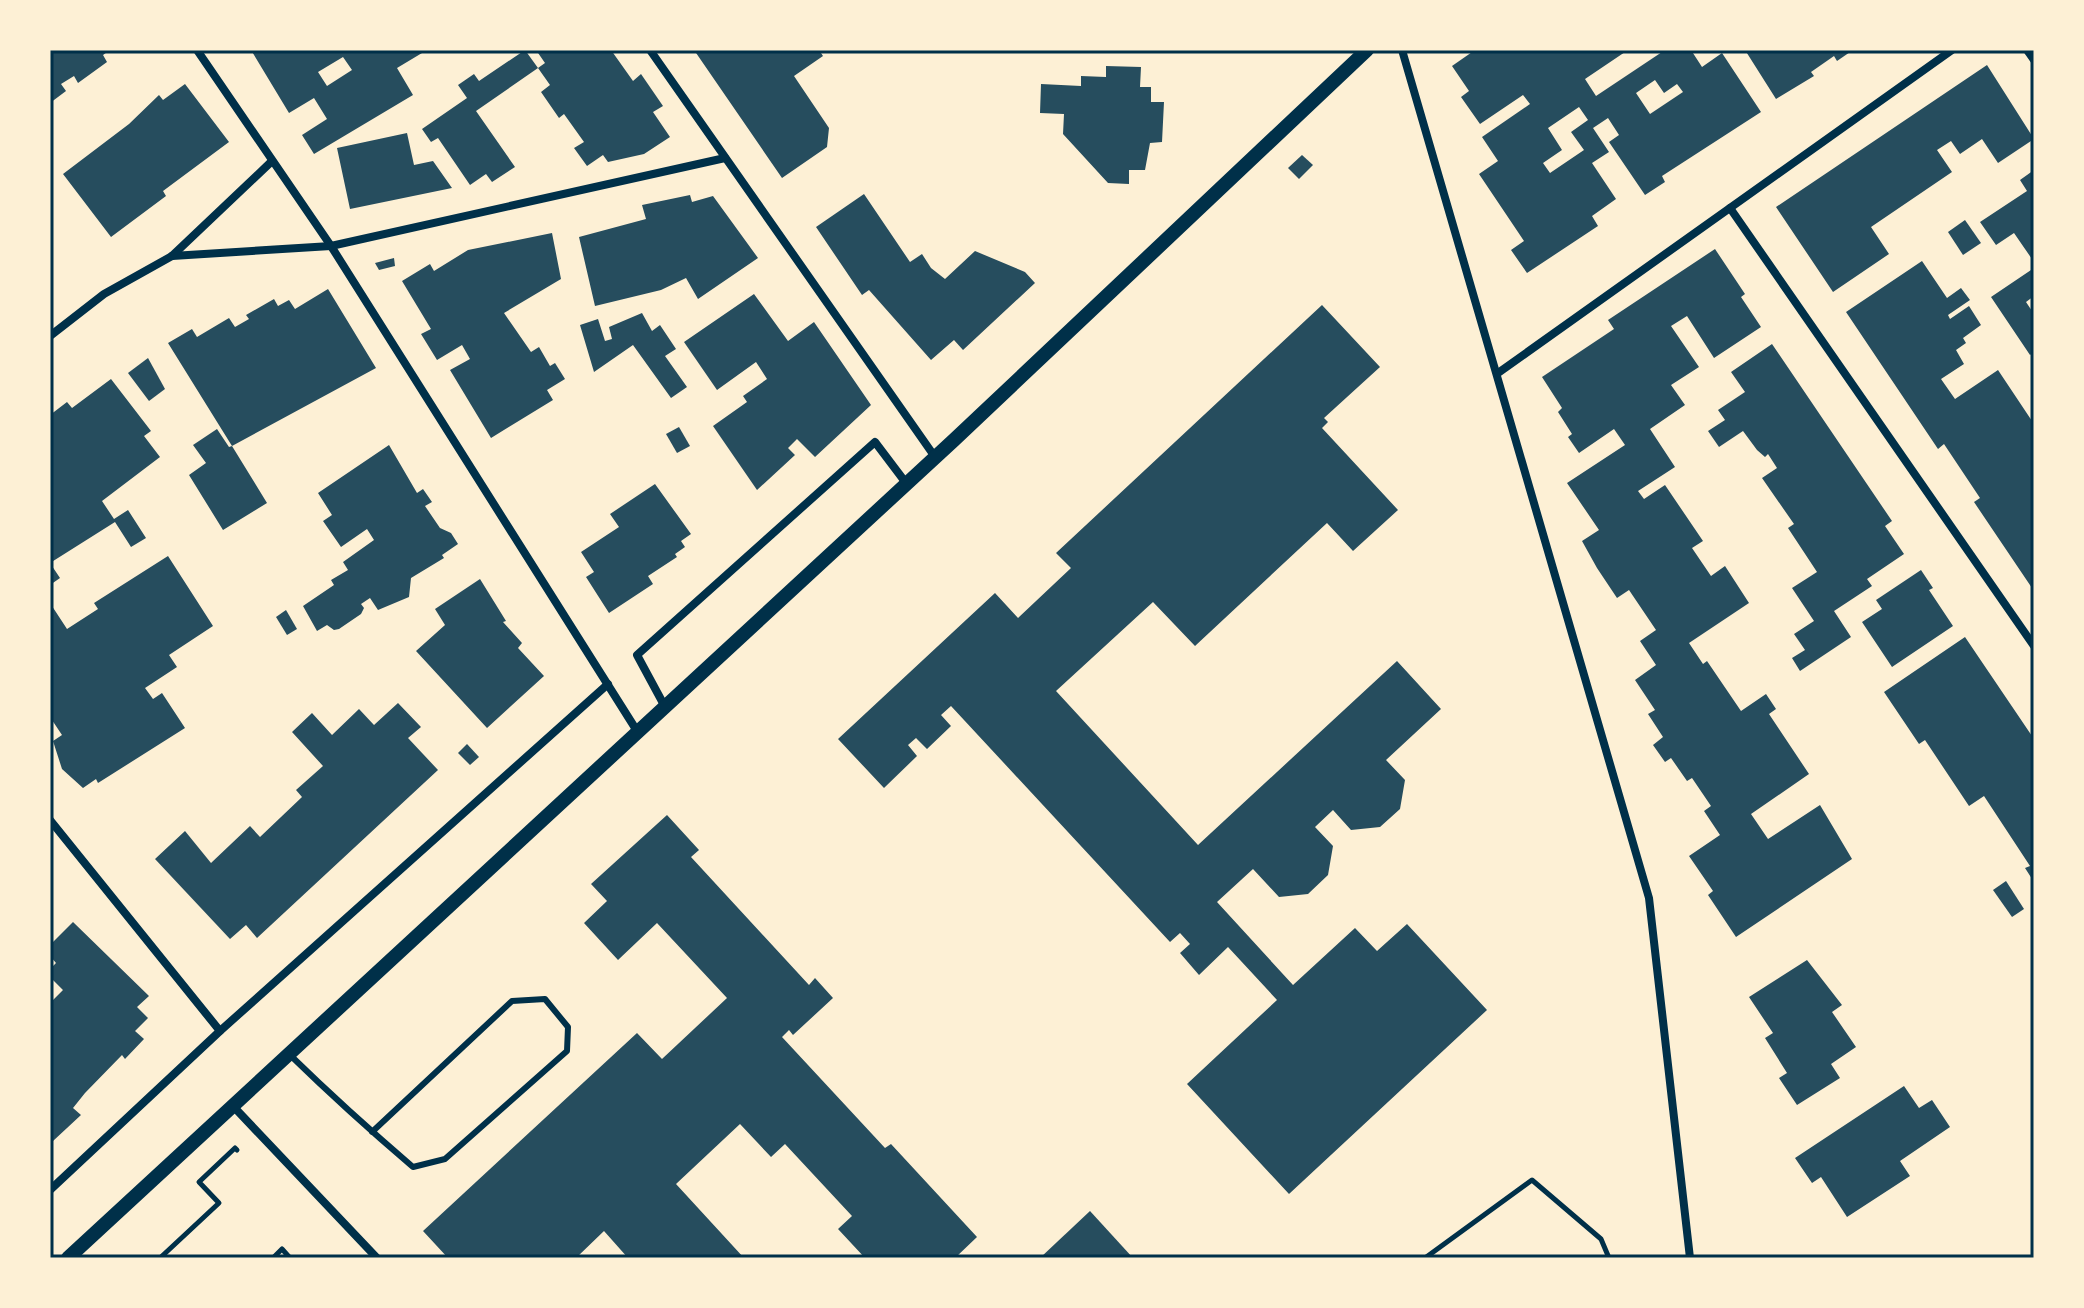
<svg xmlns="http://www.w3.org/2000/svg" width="2084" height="1308" viewBox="0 0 2084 1308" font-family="'Playfair Display',serif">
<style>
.building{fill:#264d5e;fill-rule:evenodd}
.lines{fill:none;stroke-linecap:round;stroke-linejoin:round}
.path{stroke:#003049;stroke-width:5}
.service{stroke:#003049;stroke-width:6}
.minor{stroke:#003049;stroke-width:8}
.tertiary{stroke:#003049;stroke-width:14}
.neatline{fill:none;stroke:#003049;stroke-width:3}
</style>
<rect width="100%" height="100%" fill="#fdf0d5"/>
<g class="building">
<polygon points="50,50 110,50 103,55 107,62 78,83 74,76 61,84 66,91 50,103"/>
<path d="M251 50H427L397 68 413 95 314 154 302 135 327 119 314 98 289 113ZM343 57 352 70 327 86 318 72Z"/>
<polygon points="525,50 538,68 545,63 536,50 611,50 633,81 641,74 663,106 653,112 670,137 644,154 608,162 603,155 587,166 574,148 584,142 564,114 559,118 541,92 550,85 538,68 476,111 515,167 492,182 486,174 470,185 438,138 431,142 422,129 467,98 458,85 474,74 479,81"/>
<polygon points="694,50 819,50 823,56 794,76 829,128 827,147 782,178"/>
<path d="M1475 50H1628L1585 79 1596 96 1665 50H1691L1702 67 1722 53 1761 112 1662 176 1665 182 1645 195 1609 142 1619 135 1608 118 1593 128 1609 152 1592 163 1616 199 1592 216 1598 226 1527 273 1511 250 1524 241 1479 174 1498 161 1482 137 1530 104 1523 95 1480 124 1461 97 1469 91 1452 66ZM1655 80 1664 93 1677 84 1683 92 1650 114 1636 93ZM1579 107 1588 120 1571 132 1584 150 1550 173 1543 163 1562 150 1548 128Z"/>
<polygon points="1745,50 1853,50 1837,61 1834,56 1811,72 1814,76 1776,99"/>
<polygon points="1987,65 2034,139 1998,163 1982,139 1960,154 1951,141 1937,150 1952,172 1871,227 1889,254 1833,292 1776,207"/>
<polygon points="1106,66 1141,67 1140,87 1151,87 1151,102 1164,102 1162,142 1150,143 1145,170 1129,170 1129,184 1108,183 1063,134 1064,114 1040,113 1041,84 1081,86 1081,76 1106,77"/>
<polygon points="185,84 229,142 163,191 166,196 111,237 63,174 129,124 159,95 163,100"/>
<polygon points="407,133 414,165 433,161 452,188 350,209 337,148"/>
<polygon points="1302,155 1313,165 1299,179 1288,168"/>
<polygon points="2034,170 2034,262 2014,233 1996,245 1980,222 2027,191 2020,180"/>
<polygon points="864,194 910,262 922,254 931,268 945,279 975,251 1025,272 1035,283 963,350 954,340 931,360 869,290 862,295 816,227"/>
<polygon points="690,195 692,202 713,196 758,258 698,299 686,278 661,290 595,306 579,237 646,219 642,205"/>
<polygon points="1965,220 1981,243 1963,255 1948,232"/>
<polygon points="552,233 561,279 504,313 531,352 539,347 550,366 555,363 565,379 547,390 553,400 491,438 450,370 470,359 462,345 437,360 421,334 431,329 402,281 430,264 434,271 468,250"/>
<polygon points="1715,249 1745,294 1741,297 1761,327 1714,358 1687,316 1671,326 1699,367 1671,385 1685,405 1650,429 1675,467 1638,491 1644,499 1665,485 1703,541 1692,548 1711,576 1725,566 1749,603 1689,643 1703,664 1707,661 1741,711 1766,694 1776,709 1769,714 1809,774 1751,814 1768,839 1820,805 1852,859 1736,937 1708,895 1713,891 1689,856 1720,835 1704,811 1711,806 1692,778 1687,781 1671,758 1665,762 1653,745 1663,737 1648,714 1655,710 1635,680 1656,665 1640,641 1656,630 1629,590 1617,598 1597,568 1582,541 1599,530 1567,483 1625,445 1614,429 1579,453 1568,437 1572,434 1558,412 1562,408 1542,377 1614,329 1608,320"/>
<polygon points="394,258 395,266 379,270 375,263"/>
<polygon points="1922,261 1947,298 1961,288 1970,300 1948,315 1950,319 1969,306 1981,325 1963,338 1966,343 1956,350 1964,364 1941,379 1955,399 1998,370 2034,424 2034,591 1974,502 1980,498 1944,444 1938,449 1846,312"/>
<polygon points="2034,268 2034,296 2026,302 2034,314 2034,352 2030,355 1991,297"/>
<polygon points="328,289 376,368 232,446 168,343 192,329 197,337 229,318 235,327 249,319 246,315 274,299 278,306 289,300 295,309"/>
<polygon points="754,294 788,341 814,322 871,405 815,457 797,439 788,448 795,455 757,490 713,426 747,402 743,396 767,379 756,362 717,390 684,342"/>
<polygon points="1322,305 1380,367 1324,418 1328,422 1322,428 1398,510 1353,551 1327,523 1195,646 1153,602 1056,691 1198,845 1397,661 1441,709 1386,760 1405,780 1400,809 1380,827 1351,830 1333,810 1315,827 1333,846 1328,875 1308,894 1279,897 1253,869 1217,902 1293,985 1355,928 1377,951 1407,924 1487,1010 1289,1194 1187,1084 1277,1000 1228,947 1199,975 1180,953 1190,944 1180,933 1170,942 951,706 941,715 951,726 927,749 916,738 908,745 917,756 884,788 838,739 995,593 1018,618 1071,568 1056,553"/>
<polygon points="642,313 652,331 660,325 676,349 665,356 687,387 671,398 633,345 594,372 580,325 598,319 605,341 612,339 609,327"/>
<polygon points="1772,344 1892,521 1885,526 1904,554 1867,579 1872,586 1834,611 1851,637 1800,671 1792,658 1805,650 1794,634 1814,621 1792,588 1817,572 1788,528 1794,524 1762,478 1777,468 1768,454 1765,457 1757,450 1743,431 1719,447 1708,431 1725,420 1718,410 1745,392 1731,372"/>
<polygon points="148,358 165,389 149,401 128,373"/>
<polygon points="111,379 151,431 144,436 160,457 102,501 114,519 128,510 146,538 131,547 115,522 50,563 60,578 50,585 50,415 67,402 72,408"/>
<polygon points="679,427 690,446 677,453 666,434"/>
<polygon points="217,429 229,447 232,446 267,503 223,530 189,475 206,463 193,445"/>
<polygon points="389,445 417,493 423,489 432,502 425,506 440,528 451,533 458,544 442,555 444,558 411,578 409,597 378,610 370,598 361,604 364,608 361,614 339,629 334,630 327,625 317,631 303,606 334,585 331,580 348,570 343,562 374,540 367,529 341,547 323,521 332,515 318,493"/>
<polygon points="655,484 691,534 681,541 685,547 675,554 677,557 648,576 653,584 609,613 586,577 594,572 581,552 619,527 610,514"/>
<polygon points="168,556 213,626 169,655 177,667 145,688 153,699 162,693 185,728 98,783 96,779 83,788 62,769 53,741 62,735 50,717 50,603 67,629 98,609 94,603"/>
<polygon points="1921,570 1933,588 1929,590 1953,626 1892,667 1862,622 1882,609 1876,600"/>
<polygon points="480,579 506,621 503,622 522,643 518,648 544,676 487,728 416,651 445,625 435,609"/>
<polygon points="286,610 297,629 287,635 276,617"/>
<polygon points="1965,637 2034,739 2034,882 2025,868 2030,866 1984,796 1969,806 1925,740 1919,744 1884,692"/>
<polygon points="398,703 421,727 408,738 438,770 257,938 246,925 230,939 155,859 185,831 211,863 250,826 260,837 302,797 296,790 323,766 292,732 312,713 332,735 359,709 374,725"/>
<polygon points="467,744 479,757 470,765 458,753"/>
<polygon points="667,815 699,850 691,857 809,985 815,978 833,998 793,1035 789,1030 782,1037 885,1148 891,1144 977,1237 955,1258 865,1258 838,1229 852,1216 785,1144 771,1157 740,1124 676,1184 744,1258 628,1258 604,1231 576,1258 448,1258 423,1231 637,1033 662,1059 727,998 657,923 618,960 584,923 607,901 591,884"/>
<polygon points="2006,881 2024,909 2012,917 1993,890"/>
<polygon points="73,922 149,996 137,1007 148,1018 135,1031 144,1039 125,1059 122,1055 85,1093 73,1108 81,1115 53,1141 50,1137 50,1003 63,990 50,977 50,969 56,963 50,956 50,945"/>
<polygon points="1807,960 1842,1005 1832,1012 1856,1047 1831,1064 1840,1078 1797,1105 1779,1078 1787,1073 1765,1038 1773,1033 1749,997"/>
<polygon points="1904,1086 1919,1108 1932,1100 1950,1127 1900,1161 1910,1176 1847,1217 1821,1177 1812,1183 1795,1158"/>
<polygon points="1090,1211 1133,1258 1040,1258"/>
</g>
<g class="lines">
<g class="path">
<polyline points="160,1258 219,1203 199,1182 235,1148 237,1150"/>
<polyline points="273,1258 282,1249 290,1258"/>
<polyline points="1425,1258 1532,1180 1601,1239 1609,1258"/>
</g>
<path class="service" d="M290 1055C330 1094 371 1131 413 1167L445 1159 567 1051 568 1027 545 999 512 1001 372 1132"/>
<g class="minor">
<polyline points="197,50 331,246 637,731"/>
<polyline points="650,50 935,457"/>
<polyline points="1402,50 1649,898 1690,1258"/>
<polyline points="2027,50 2034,60"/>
<polyline points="1730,208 2034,646"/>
<polyline points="172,256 331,246 725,158"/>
<polyline points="50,336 104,294 172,256 271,162"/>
<polyline points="1498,373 1952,50"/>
<polyline points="664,705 637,655 875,442 906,483"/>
<polyline points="50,820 220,1031"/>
<polyline points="232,1105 377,1258"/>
<polyline points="50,1190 220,1031 608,684"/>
</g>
<polyline class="tertiary" points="68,1258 954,440 1367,50"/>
</g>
<rect width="2084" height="1308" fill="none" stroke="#fdf0d5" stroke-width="104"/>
<rect x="52" y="52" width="1980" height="1204" class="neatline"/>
</svg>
